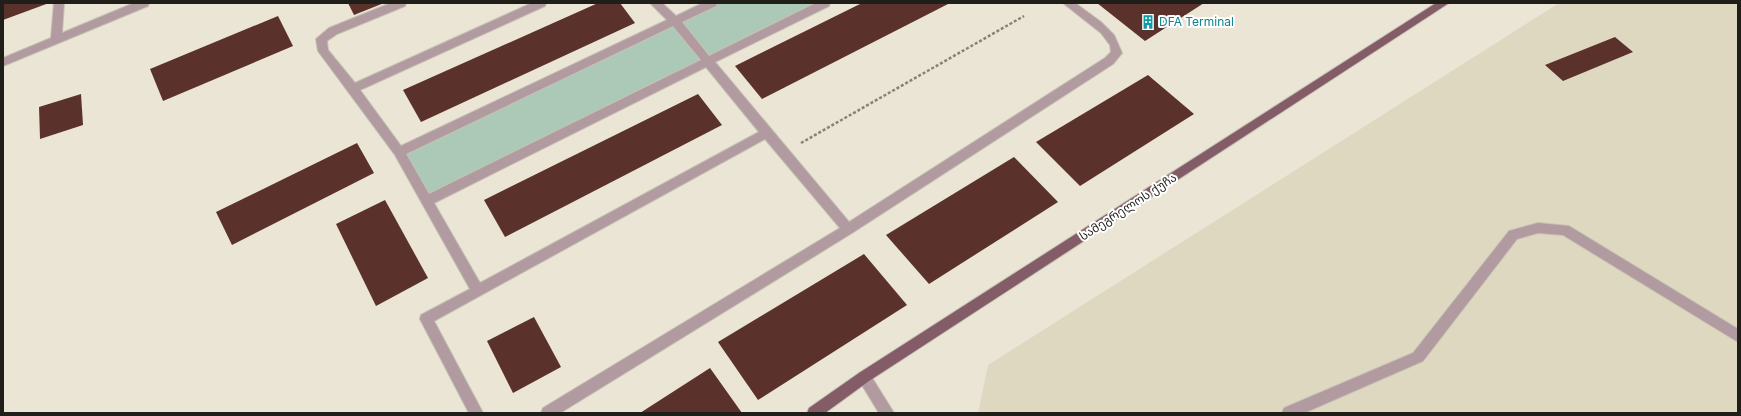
<svg xmlns="http://www.w3.org/2000/svg" width="1741" height="416" viewBox="0 0 1741 416" font-family="Inter,'Noto Sans Georgian',sans-serif">
<style>
.built{fill:#dfd8c1}
.green{fill:#acc9b8}
.building{fill:#5b312b}
.lines{fill:none;stroke-linecap:round;stroke-linejoin:round}
.minor-casing{stroke:#c6c1b3;stroke-width:2}
.major-casing{stroke:#c6c1b3;stroke-width:2}
.path{stroke:#868277;stroke-width:2.5;stroke-dasharray:3 2;stroke-linecap:butt}
.minor{fill:#b19aa0;fill-rule:evenodd}
.major{fill:#835c67;fill-rule:evenodd}
.labels{text-anchor:middle;stroke-width:4;stroke-linejoin:round;paint-order:stroke}
.culture-label{font-size:12px;fill:#0d838f;stroke:#fff;text-anchor:start}
.street-label{font-size:12px;fill:#201e18;stroke:#fff}
</style>
<rect width="100%" height="100%" fill="#eae5d5"/>
<polygon class="built" points="1559,3 1738,3 1738,413 978,413 988,365"/>
<polygon class="green" points="712,3 825,3 426,201 399,152"/>
<g class="building">
<polygon points="3,3 49,3 3,20"/>
<polygon points="348,3 384,3 354,15"/>
<polygon points="598,3 620,3 635,23 421,122 403,90"/>
<polygon points="862,3 950,3 762,99 735,66"/>
<polygon points="1097,3 1204,3 1145,41"/>
<polygon points="278,16 293,46 163,101 150,69"/>
<polygon points="1615,37 1633,52 1563,81 1545,65"/>
<polygon points="1148,75 1194,114 1080,186 1036,142"/>
<polygon points="81,94 83,125 40,139 39,107"/>
<polygon points="698,94 722,125 505,237 484,200"/>
<polygon points="357,143 374,173 232,245 216,212"/>
<polygon points="1014,157 1058,202 929,284 886,235"/>
<polygon points="385,200 428,278 376,306 336,224"/>
<polygon points="864,254 907,305 758,400 718,342"/>
<polygon points="534,317 561,367 513,393 487,341"/>
<polygon points="710,368 742,413 640,413"/>
</g>
<g class="lines">
<defs>
<g id="minor">
<polygon points="54,3 64,3 62,33 134,3 149,3 148,6 3,66 3,58 51,38"/>
<path d="M391 3H406L405 6 337 34 327 41 328 50 355 83 532 3H546L545 6 360 90 401 146 667 20 650 3H662L676 16 703 3H717L716 6 682 22 709 56 816 3H830L829 6 715 62 849 222 1105 58 1111 52 1110 45 1101 33 1063 3H1075L1101 22 1114 35 1122 53 1113 64 852 233 560 413H541L543 408 840 228 765 139 434 321 483 413H469L420 319 421 315 470 289 395 155 318 51 316 39 329 28ZM673 26 701 60 429 194 406 154ZM706 67 759 132 480 283 434 203Z"/>
<polygon points="1538,223 1569,226 1738,329 1738,342 1563,235 1538,233 1517,239 1423,361 1304,413 1282,413 1284,408 1413,353 1509,231"/>
<polygon points="864,371 869,373 894,413 879,413 857,377 859,373"/>
</g>
<polygon id="major" points="1436,3 1449,3 869,381 825,413 807,413 809,408 859,373"/>
</defs>
<use href="#minor" class="minor-casing"/>
<use href="#major" class="major-casing"/>
<polyline class="path" points="801,143 1024,16"/>
<use href="#minor" class="minor"/>
<use href="#major" class="major"/>
</g>
<defs>
<symbol id="building-bare" viewBox="-9 -9 18 18"><path d="M-4-6H4V6H1V3H-1V6H-4ZM-2.5-4.3h1.7v1.8h-1.7ZM.8-4.3h1.7v1.8H.8ZM-2.5-1h1.7V.8h-1.7ZM.8-1h1.7V.8H.8Z" fill="#0f9aa8" stroke="#fff" stroke-width="2.5" paint-order="stroke"/></symbol>
</defs>
<g fill-rule="evenodd">
<use href="#building-bare" x="1138" y="12" width="20" height="20"/>
</g>
<g class="labels">
<g class="culture-label">
<text x="1159" y="26">DFA Terminal</text>
</g>
<g class="street-label">
<text transform="translate(1128 207) rotate(-33)" y="4">სამეგრელოს ქუჩა</text>
</g>
</g>
<rect width="1741" height="416" fill="none" stroke="#201e18" stroke-width="8"/>
</svg>
